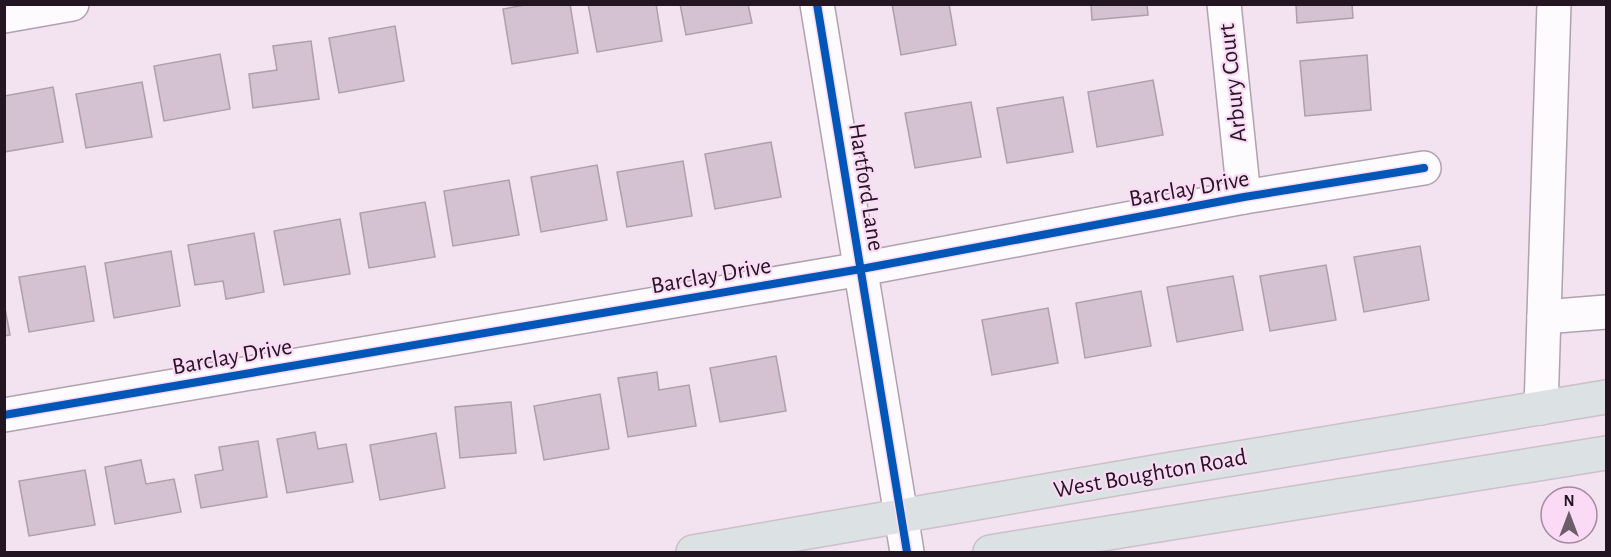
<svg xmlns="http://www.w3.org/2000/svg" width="1611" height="557" viewBox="0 0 1611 557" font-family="'Alegreya Sans',sans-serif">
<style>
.building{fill:#d4c1d1;stroke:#ad9fab;stroke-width:1.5}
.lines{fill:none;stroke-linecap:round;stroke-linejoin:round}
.minor-casing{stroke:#b0a2af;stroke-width:36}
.major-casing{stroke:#cbc1c9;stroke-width:36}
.minor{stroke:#fdfbfd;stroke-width:33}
.major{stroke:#dce1e4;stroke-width:33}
.cycleway-casing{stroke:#fbdaf5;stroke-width:11}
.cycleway{stroke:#0057b8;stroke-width:8}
.labels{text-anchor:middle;stroke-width:4.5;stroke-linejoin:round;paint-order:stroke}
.street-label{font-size:24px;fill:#241522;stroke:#fbdaf5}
</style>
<rect width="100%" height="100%" fill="#f3e2f0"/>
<g class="building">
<polygon points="531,4 570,4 578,53 512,64 503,9"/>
<polygon points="588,4 656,4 662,41 597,52"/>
<polygon points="680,4 748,4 752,23 686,35"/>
<polygon points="892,4 949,4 956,45 901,55"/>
<polygon points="1091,4 1147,4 1148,15 1092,20"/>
<polygon points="1296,4 1352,4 1353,18 1297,23"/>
<polygon points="395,26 404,81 339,93 329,38"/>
<polygon points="311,41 319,99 253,108 249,74 277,70 273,46"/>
<polygon points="220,54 230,109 164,121 154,66"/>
<polygon points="1367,55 1371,110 1305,116 1300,61"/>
<polygon points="1153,80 1163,135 1097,147 1088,92"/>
<polygon points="142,82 152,137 86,148 76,94"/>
<polygon points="53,87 63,142 4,152 4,96"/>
<polygon points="1063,97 1073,152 1007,163 997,108"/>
<polygon points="971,102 981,157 915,168 905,113"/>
<polygon points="771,142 781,197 715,209 705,154"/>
<polygon points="683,161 692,216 627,227 617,172"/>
<polygon points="597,165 607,220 541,232 531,177"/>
<polygon points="509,180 519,235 453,246 444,191"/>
<polygon points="425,202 435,257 369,268 360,213"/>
<polygon points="340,219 350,274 284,285 274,231"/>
<polygon points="254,233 264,292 226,299 223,281 195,285 188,245"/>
<polygon points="1420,246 1429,300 1364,312 1354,257"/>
<polygon points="171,251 180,306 114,318 105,263"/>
<polygon points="1326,265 1336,320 1270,331 1260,276"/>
<polygon points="85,266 94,321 29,332 19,277"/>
<polygon points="1233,276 1243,330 1177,342 1167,287"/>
<polygon points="1141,291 1151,346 1085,358 1076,303"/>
<polygon points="4,303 10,335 4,336"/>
<polygon points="1048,308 1058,363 992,375 982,320"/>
<polygon points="776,356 786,411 720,422 710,368"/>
<polygon points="657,372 659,390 689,385 696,426 628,437 618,378"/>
<polygon points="600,394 609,449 544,460 534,406"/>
<polygon points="511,402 516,453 460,458 455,407"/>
<polygon points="315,432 318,449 346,444 353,482 287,493 277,439"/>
<polygon points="436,433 445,488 380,500 370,445"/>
<polygon points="258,441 267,497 201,508 195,475 223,470 219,447"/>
<polygon points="141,460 146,484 174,479 181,512 115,524 105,467"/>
<polygon points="85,470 95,525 29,536 19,481"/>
</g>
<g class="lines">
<defs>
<g id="minor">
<polyline points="817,4 907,552"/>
<polyline points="1224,4 1244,197"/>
<polyline points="4,16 72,4"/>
<polyline points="1544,317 1606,312"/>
<polyline points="1541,408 1554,4"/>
<polyline points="4,415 861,269 1244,197 1424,168"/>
</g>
<g id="major">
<polyline points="693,552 1172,469 1606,397"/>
<polyline points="990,552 1606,453"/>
</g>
</defs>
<use href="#minor" class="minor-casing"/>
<use href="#major" class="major-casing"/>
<use href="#minor" class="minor"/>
<use href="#major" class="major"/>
<defs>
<g id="cycleway">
<polyline points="817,4 907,552"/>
<polyline points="4,415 861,269 1244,197 1424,168"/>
</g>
</defs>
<use href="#cycleway" class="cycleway-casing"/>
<use href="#cycleway" class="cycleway"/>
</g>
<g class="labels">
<g class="street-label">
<text transform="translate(1232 83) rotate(-96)" y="8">Arbury Court</text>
<text transform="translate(867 187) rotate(81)" y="8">Hartford Lane</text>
<text transform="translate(1189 188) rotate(-10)" y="8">Barclay Drive</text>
<text transform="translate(711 275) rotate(-10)" y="8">Barclay Drive</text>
<text transform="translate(232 356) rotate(-10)" y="8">Barclay Drive</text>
<text transform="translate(1150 473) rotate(-10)" y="8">West Boughton Road</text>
</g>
</g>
<rect width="1611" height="557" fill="none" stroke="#241522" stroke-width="12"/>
<g transform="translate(1569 515)"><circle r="28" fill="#fbdaf5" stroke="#a58ba1" stroke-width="1.5"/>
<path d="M0-4.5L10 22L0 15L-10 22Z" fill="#6c5d6a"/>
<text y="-9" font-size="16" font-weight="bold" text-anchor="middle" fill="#241522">N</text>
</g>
</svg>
